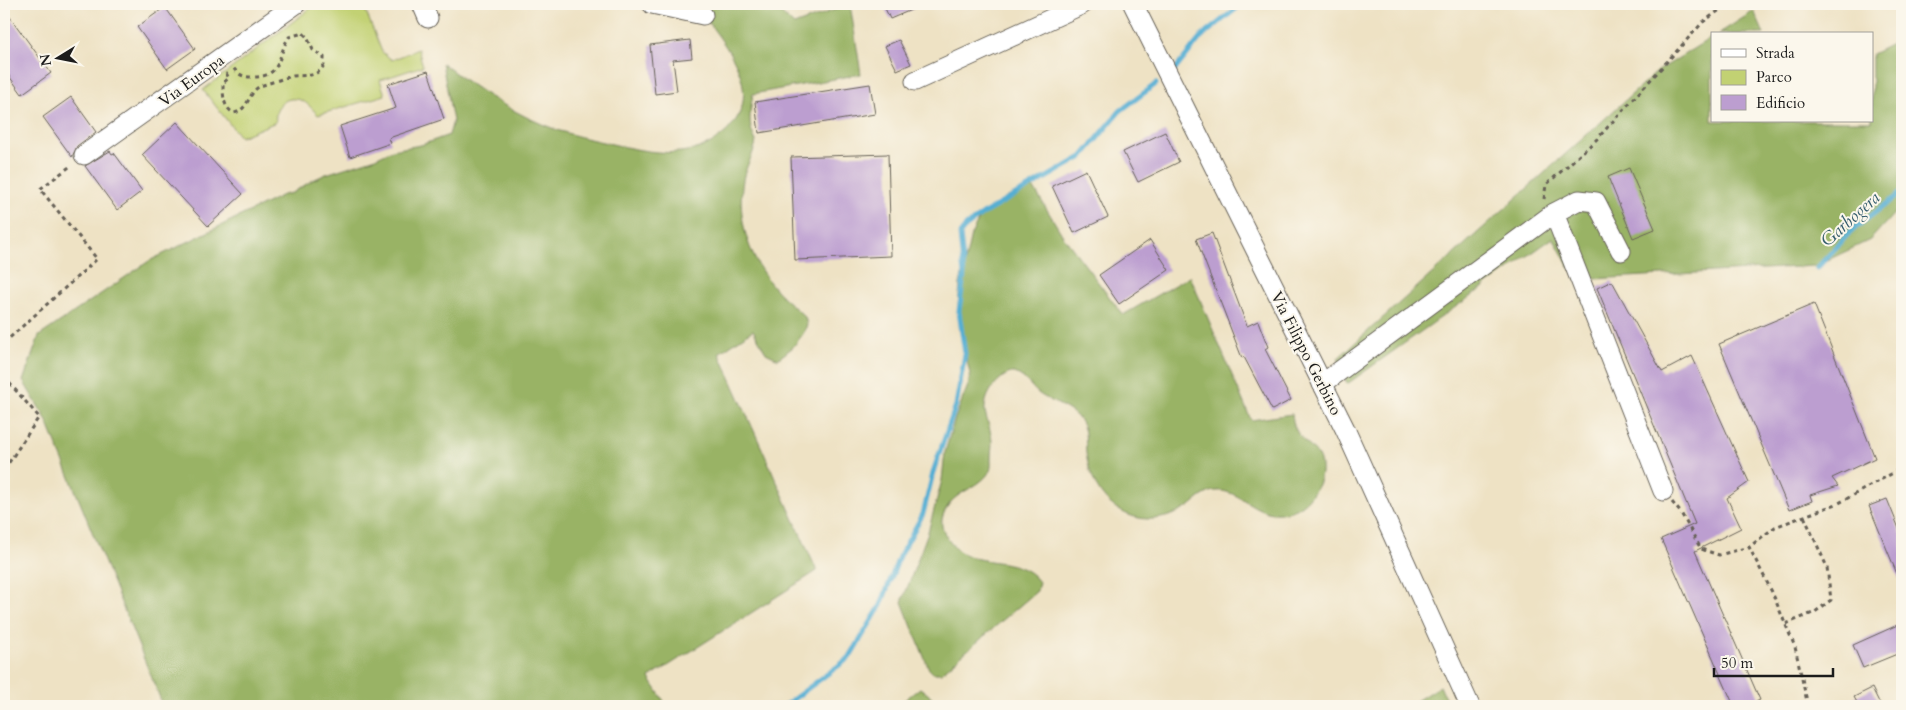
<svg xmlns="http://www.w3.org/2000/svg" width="1906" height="710" viewBox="0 0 1906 710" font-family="Cardo,serif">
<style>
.green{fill:#c2d173;stroke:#6f7648}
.forest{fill:#99b365;stroke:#5a6840}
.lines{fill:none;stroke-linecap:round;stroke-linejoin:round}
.stream{stroke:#55aed3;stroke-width:5}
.building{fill:#bc9ed0}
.minor-casing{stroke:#666157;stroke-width:21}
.path{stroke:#666157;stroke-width:3;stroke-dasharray:4 4;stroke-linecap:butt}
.minor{stroke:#fff;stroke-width:19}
.labels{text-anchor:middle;stroke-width:4;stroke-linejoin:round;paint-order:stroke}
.street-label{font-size:16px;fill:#1c1c1c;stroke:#fbf7ec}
.water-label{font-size:18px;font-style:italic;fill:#365e6e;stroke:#fbf7ec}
</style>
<rect width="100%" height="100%" fill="#fbf7ec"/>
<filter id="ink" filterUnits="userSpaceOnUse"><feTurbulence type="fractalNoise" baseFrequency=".02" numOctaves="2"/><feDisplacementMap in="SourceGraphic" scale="10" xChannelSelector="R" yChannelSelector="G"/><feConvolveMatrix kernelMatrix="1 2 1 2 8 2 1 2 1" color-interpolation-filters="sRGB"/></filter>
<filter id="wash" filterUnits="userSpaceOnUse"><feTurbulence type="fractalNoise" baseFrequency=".0096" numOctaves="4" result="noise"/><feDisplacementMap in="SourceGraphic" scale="20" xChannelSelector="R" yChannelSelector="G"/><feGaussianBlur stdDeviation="1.12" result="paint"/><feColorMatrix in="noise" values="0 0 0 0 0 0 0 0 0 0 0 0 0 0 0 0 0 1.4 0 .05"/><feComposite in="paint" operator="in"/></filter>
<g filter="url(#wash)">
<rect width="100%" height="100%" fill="#eee2c4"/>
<path class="green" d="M316 4H363L382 52 392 60 418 49 423 66 380 80 385 95 318 115C312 109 306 100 296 99 282 97 274 110 276 122L240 137 203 90Z"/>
<g class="forest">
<path d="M719 4H771L794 25 850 4 861 74 753 94C750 112 747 125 756 141 754 155 745 167 743 180 736 219 750 262 777 291 785 300 796 308 805 317L807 325 803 334 793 347 778 359 766 353 753 330 719 353 817 571 649 678 667 706H161L160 698 46 419 23 381 39 336 149 261 283 195 292 193 313 180 326 174 373 159 392 150 421 145 449 135 453 121 442 63C476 90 516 115 557 130 575 136 593 140 612 144 651 153 695 162 727 131 768 89 723 44 698 8Z"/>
<polygon points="1754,11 1764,34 1718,34"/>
<polygon points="1712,37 1712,121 1872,121 1872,54 1902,39 1902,205 1870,240 1815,266 1577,280 1553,238 1347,384 1338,358 1658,71"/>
<path d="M1032 185 1063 236 1123 315 1190 276 1251 420 1292 414C1293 420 1293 425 1296 430 1305 448 1323 449 1321 473 1320 478 1319 484 1316 488 1311 498 1301 508 1290 511 1257 522 1242 488 1215 491 1206 492 1197 500 1191 505 1168 521 1140 525 1116 508 1098 496 1089 474 1086 453 1085 442 1087 432 1081 422 1072 407 1051 403 1038 393 1031 387 1026 378 1017 374 1013 372 1010 373 1006 375 994 382 984 397 985 411 986 419 990 427 991 435 993 442 991 451 991 459 991 464 992 469 988 474 975 491 954 490 944 513 939 524 943 533 950 542 971 572 1017 551 1039 582L1037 591 941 673H933L929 669 902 602 928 532 942 480 945 452 955 418 969 383 970 374 960 330 958 307 960 284 971 235 980 217 985 212 1008 197Z"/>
<polygon points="1440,686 1449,706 1408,706"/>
<polygon points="920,688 943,706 897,706"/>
</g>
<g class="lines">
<g class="stream">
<polyline points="1174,71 1202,36 1242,4"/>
<polyline points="1817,268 1851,231 1902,192"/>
<polyline points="784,706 849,658 881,605 899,557 923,514 934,469 956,405 965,354 959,311 964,275 960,234 966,226 986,212 1082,157 1120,111 1156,84"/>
</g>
</g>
<g id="blocks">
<g class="building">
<polygon points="883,4 925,4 890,19"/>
<polygon points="165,7 195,49 167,69 137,27"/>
<polygon points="4,9 51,73 22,94 4,69"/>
<polygon points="690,40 692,58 673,60 677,91 655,94 650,45"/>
<polygon points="899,40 911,64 897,70 885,46"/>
<polygon points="428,71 444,119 389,138 391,143 350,157 340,126 396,108 388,84"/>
<polygon points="870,84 875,114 759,133 755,102"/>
<polygon points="71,97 96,132 77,146 72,157 43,117"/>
<polygon points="177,122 243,194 208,226 142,155"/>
<polygon points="1165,132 1179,162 1138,182 1123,152"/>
<polygon points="110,151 112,154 114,153 142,191 117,210 85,166"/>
<polygon points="888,154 891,256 795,260 791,157"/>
<polygon points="1629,168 1655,229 1633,238 1608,177"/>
<polygon points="1086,170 1108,217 1074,233 1052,186"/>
<polygon points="1212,233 1247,326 1258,321 1268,347 1265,349 1291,400 1272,410 1244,357 1242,358 1196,239"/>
<polygon points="1150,240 1169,270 1119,304 1099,275"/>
<polygon points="1612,281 1662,372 1692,356 1749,482 1727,498 1741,528 1695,551 1760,700 1747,706 1734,706 1661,539 1695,524 1597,288"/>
<polygon points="1814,304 1875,458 1832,478 1838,486 1810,495 1812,501 1789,510 1719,344"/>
<polygon points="1887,499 1902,536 1902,586 1869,506"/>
<polygon points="1902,623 1902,652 1863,668 1853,645"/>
<polygon points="1872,688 1881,706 1859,706 1854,697"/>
</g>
</g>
</g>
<g filter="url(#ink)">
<use href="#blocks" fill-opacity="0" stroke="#666157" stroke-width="1"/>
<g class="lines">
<defs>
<g id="minor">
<polyline points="422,4 428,18"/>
<polyline points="652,4 703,15"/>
<polyline points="1133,4 1345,429 1470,706"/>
<polyline points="915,81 1083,4"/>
<polyline points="84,155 296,4"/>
<polyline points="1554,213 1663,491"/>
<polyline points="1322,384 1554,213 1579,200 1596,202 1621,251"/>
</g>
</defs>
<use href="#minor" class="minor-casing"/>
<g class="path">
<path d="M226 73 229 78 223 83C223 95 223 108 234 113 250 110 248 89 263 85 273 82 284 78 293 76 306 75 317 78 324 65V57L313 50 307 37 303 33 289 37C277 55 283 77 253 77 243 77 238 75 233 67"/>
<polyline points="1544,199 1546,185 1596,140 1703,22 1728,4"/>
<polyline points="4,343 97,259 40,189 72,165"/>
<polyline points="4,377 39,417 4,470"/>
<polyline points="1672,502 1681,513 1701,549 1719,555 1749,547"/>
<polyline points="1786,624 1815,612 1831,600 1827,567 1804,516"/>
<polyline points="1808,706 1795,647 1772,592 1749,547 1775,527 1839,503 1902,468"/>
</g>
<use href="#minor" class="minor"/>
</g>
</g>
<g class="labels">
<g class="street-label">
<text transform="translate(191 80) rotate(-36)" y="6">Via Europa</text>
<text transform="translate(1307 353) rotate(63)" y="6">Via Filippo Gerbino</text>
</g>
<g class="water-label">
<text transform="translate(1850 219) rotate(-42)" y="6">Garbogera</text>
</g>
</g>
<rect width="1906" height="710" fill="none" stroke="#fbf7ec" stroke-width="20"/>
<rect x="1711" y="32" width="162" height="90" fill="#fbf7ec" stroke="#a29f99"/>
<rect x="1721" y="49" width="25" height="8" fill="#ffffff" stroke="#a29f99"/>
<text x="1756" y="58" font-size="15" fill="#1c1c1c">Strada</text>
<rect x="1721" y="70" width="25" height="15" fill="#c2d173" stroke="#a29f99"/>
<text x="1756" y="82" font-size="15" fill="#1c1c1c">Parco</text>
<rect x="1721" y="95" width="25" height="15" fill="#bc9ed0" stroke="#a29f99"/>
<text x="1756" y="108" font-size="15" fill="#1c1c1c">Edificio</text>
<g transform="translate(58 58) rotate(260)" stroke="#fbf7ec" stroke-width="4" paint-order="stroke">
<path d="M0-4L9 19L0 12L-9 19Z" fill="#1c1c1c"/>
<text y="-8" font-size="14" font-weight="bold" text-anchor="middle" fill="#1c1c1c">N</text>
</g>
<path d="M1714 668v8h119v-8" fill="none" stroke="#1c1c1c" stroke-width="2.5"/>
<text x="1721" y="668" font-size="15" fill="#1c1c1c" stroke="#fbf7ec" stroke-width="4" paint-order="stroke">50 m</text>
</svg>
